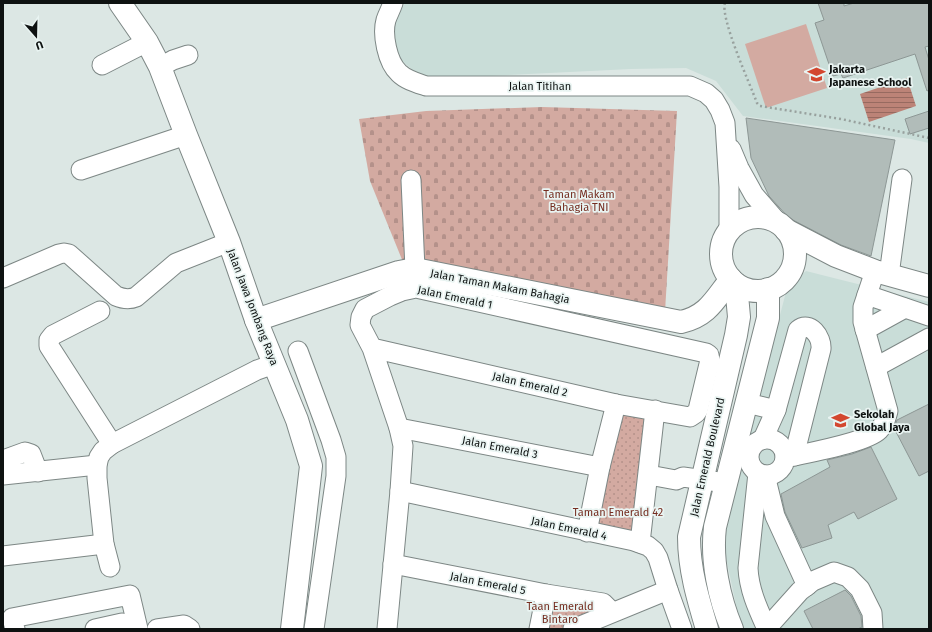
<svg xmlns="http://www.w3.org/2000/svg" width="932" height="632" viewBox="0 0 932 632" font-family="'Fira Sans',sans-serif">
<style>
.built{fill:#c9ddd8}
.green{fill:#d3aaa1}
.cemetery{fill:url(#cemetery-stones)}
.park{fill:url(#park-dots)}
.water{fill:url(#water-rules)}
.building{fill:#b1bcb9;stroke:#8d9795}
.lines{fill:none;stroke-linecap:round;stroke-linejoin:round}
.minor-casing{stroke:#7d8785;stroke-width:21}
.major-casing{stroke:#7d8785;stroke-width:24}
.path{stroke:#98a19e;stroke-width:2.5;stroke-dasharray:2 3;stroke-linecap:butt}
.minor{stroke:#fff;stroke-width:19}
.major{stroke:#fff;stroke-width:22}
.labels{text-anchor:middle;stroke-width:3.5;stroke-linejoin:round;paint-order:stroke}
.poi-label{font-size:11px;font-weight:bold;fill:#0e1211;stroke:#e9f4f2;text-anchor:start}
.street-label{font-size:11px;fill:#0e1211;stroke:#e9f4f2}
.park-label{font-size:11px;fill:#752d20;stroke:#e9f4f2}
</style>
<defs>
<pattern id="cemetery-stones" width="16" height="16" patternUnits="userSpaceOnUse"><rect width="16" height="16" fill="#d3aaa1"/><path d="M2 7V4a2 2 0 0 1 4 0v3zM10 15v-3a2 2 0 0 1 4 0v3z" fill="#b4918a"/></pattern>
<pattern id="park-dots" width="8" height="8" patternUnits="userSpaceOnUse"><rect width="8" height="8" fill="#d3aaa1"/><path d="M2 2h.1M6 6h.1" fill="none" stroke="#b4918a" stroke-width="1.8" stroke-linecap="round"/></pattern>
<pattern id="water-rules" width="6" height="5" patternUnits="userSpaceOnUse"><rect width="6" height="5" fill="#bc8377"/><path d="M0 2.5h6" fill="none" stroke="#976a60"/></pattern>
</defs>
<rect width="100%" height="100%" fill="#dce7e4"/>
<g class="built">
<polygon points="405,3 929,3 929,143 911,139 743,116 716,81 686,68 631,69 428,79 415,72 401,60 393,39 395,22"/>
<polygon points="806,271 929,302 929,629 741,629 722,538 787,288"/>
</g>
<polygon class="green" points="806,24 827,88 766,108 745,44"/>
<polygon class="cemetery" points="542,107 677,111 665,312 403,262 370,181 359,119 426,111"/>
<g class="park">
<polygon points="616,404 655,410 640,543 587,532"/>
<polygon points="546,594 603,603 573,629 539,629"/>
</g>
<polygon class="water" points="907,78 916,106 869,122 860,94"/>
<g class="building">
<polygon points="818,3 844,3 844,6 854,3 929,3 929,46 925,47 929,60 929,90 927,91 915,54 843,78 841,74 833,76 815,23 824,20"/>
<polygon points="929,111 929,128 910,134 905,119"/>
<polygon points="746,118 895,140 871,256 841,245 789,218 769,196 751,158"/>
<polygon points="929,404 929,471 919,476 894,428 897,420"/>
<polygon points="871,447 897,499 858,519 854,512 828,525 832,538 802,548 785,512 781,494 830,467 827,460 852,454"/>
<polygon points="845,590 851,596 861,616 862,627 858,629 813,629 804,611"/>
</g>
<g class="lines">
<defs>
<g id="minor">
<path d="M393 3C391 9 388 14 386 20 382 34 387 62 399 73 406 80 417 83 426 86H690L706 93 714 100 720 110 725 123 729 187V232"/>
<polyline points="102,65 147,42"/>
<polyline points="160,67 173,60 188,55"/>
<polyline points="731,149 739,168 754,195 780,225"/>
<polyline points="81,170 186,135"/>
<polyline points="411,180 415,269"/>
<polyline points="889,275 902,179"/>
<path d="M3 278 59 254 64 253 69 254 116 296C123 299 129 300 136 297L176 263 229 242"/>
<polyline points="867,295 929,316"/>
<polyline points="100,311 53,335 49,340 49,346 112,444"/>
<polyline points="865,330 905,308"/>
<polyline points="372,348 616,404 690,417 696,413 698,410 710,360 709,355 706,353 416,288 402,291 390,296 365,309 361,317 360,325 372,348 399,428 403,446 400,491 387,629"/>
<polyline points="298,351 331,440 336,457 336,476 314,629"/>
<polyline points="876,367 929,338"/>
<polyline points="747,403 776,410"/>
<polyline points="399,428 600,467"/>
<path d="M763 439 776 410 798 330C810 320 822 337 821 349L794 456"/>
<circle cx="767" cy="457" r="18"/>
<path d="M785 458C806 453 866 443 879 430 885 424 886 418 888 411L863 322V307L875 271"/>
<polyline points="3,460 25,452 31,454 38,472"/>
<path d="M758 473 748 568C749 590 758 609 767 629"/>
<polyline points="3,475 97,465"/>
<polyline points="649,475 676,480 683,477 726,483"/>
<polyline points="765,475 775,516 807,586"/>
<polyline points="400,491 634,541 648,546 654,551 658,558 668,590 682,629"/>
<polyline points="587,532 600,467 616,404"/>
<polyline points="640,543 655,410"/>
<polyline points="3,556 104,544"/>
<polyline points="393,564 546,594 603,603 609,609 609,613"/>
<polyline points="110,567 104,544 97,478 97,465 99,457 103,451 112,444 257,370 274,364"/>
<polyline points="15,629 12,618 130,595 138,629"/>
<polyline points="95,629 122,623 133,629"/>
<polyline points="157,629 184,625 190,629"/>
<polyline points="539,629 546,594"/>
<polyline points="573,629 668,590"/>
<polyline points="766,629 800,591 813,581 834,572 848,577 860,589 872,613 873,629"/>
</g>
<g id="major">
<polyline points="120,3 147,42 160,67 186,135 229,242 256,320 297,420 311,466 292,629"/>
<circle cx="758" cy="254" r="37"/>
<polyline points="786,230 836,256 875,271 929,286"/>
<path d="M256 320 399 272 415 269 681 322C708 316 715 299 731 279"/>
<path d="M707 629C698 599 689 569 689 537L736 335 739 317 736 284"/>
<path d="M732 629C719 598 711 560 715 527L768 318V289"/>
</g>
</defs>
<use href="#minor" class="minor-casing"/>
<use href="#major" class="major-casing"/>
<path class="path" d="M725 3C720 18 750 84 757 103L760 106 841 119 929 138"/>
<use href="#minor" class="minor"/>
<use href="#major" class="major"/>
</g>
<defs>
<symbol id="school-bare" viewBox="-9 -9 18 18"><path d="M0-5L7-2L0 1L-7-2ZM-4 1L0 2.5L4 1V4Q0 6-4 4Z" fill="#d3472f" stroke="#e9f4f2" stroke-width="2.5" paint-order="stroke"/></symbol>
</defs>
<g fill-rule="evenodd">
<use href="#school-bare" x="804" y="62" width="25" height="25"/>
<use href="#school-bare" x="828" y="408" width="25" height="25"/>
</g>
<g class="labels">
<g class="poi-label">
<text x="829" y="73">Jakarta<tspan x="829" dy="13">Japanese School</tspan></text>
<text x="854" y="418">Sekolah<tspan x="854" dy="13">Global Jaya</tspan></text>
</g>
<g class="street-label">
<text x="540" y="90">Jalan Titihan</text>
<text transform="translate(500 286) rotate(11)" y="4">Jalan Taman Makam Bahagia</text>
<text transform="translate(455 297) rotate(12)" y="4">Jalan Emerald 1</text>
<text transform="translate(253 307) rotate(69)" y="4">Jalan Jawa Jombang Raya</text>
<text transform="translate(530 384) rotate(13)" y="4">Jalan Emerald 2</text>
<text transform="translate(500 447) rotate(11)" y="4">Jalan Emerald 3</text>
<text transform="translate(707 457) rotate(-77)" y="4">Jalan Emerald Boulevard</text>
<text transform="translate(569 528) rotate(12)" y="4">Jalan Emerald 4</text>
<text transform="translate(488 583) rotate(11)" y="4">Jalan Emerald 5</text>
</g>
<g class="park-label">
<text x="579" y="198">Taman Makam<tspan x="579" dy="13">Bahagia TNI</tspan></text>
<text x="618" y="516">Taman Emerald 42</text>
<text x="560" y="610">Taan Emerald<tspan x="560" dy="13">Bintaro</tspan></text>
</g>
</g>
<rect width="932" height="632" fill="none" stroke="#0e1211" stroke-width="8"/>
<g transform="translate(36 36) rotate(160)" stroke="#e9f4f2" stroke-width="3" paint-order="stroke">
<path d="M0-3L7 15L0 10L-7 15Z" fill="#0e1211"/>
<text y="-6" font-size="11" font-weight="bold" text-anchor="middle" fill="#0e1211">U</text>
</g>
</svg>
